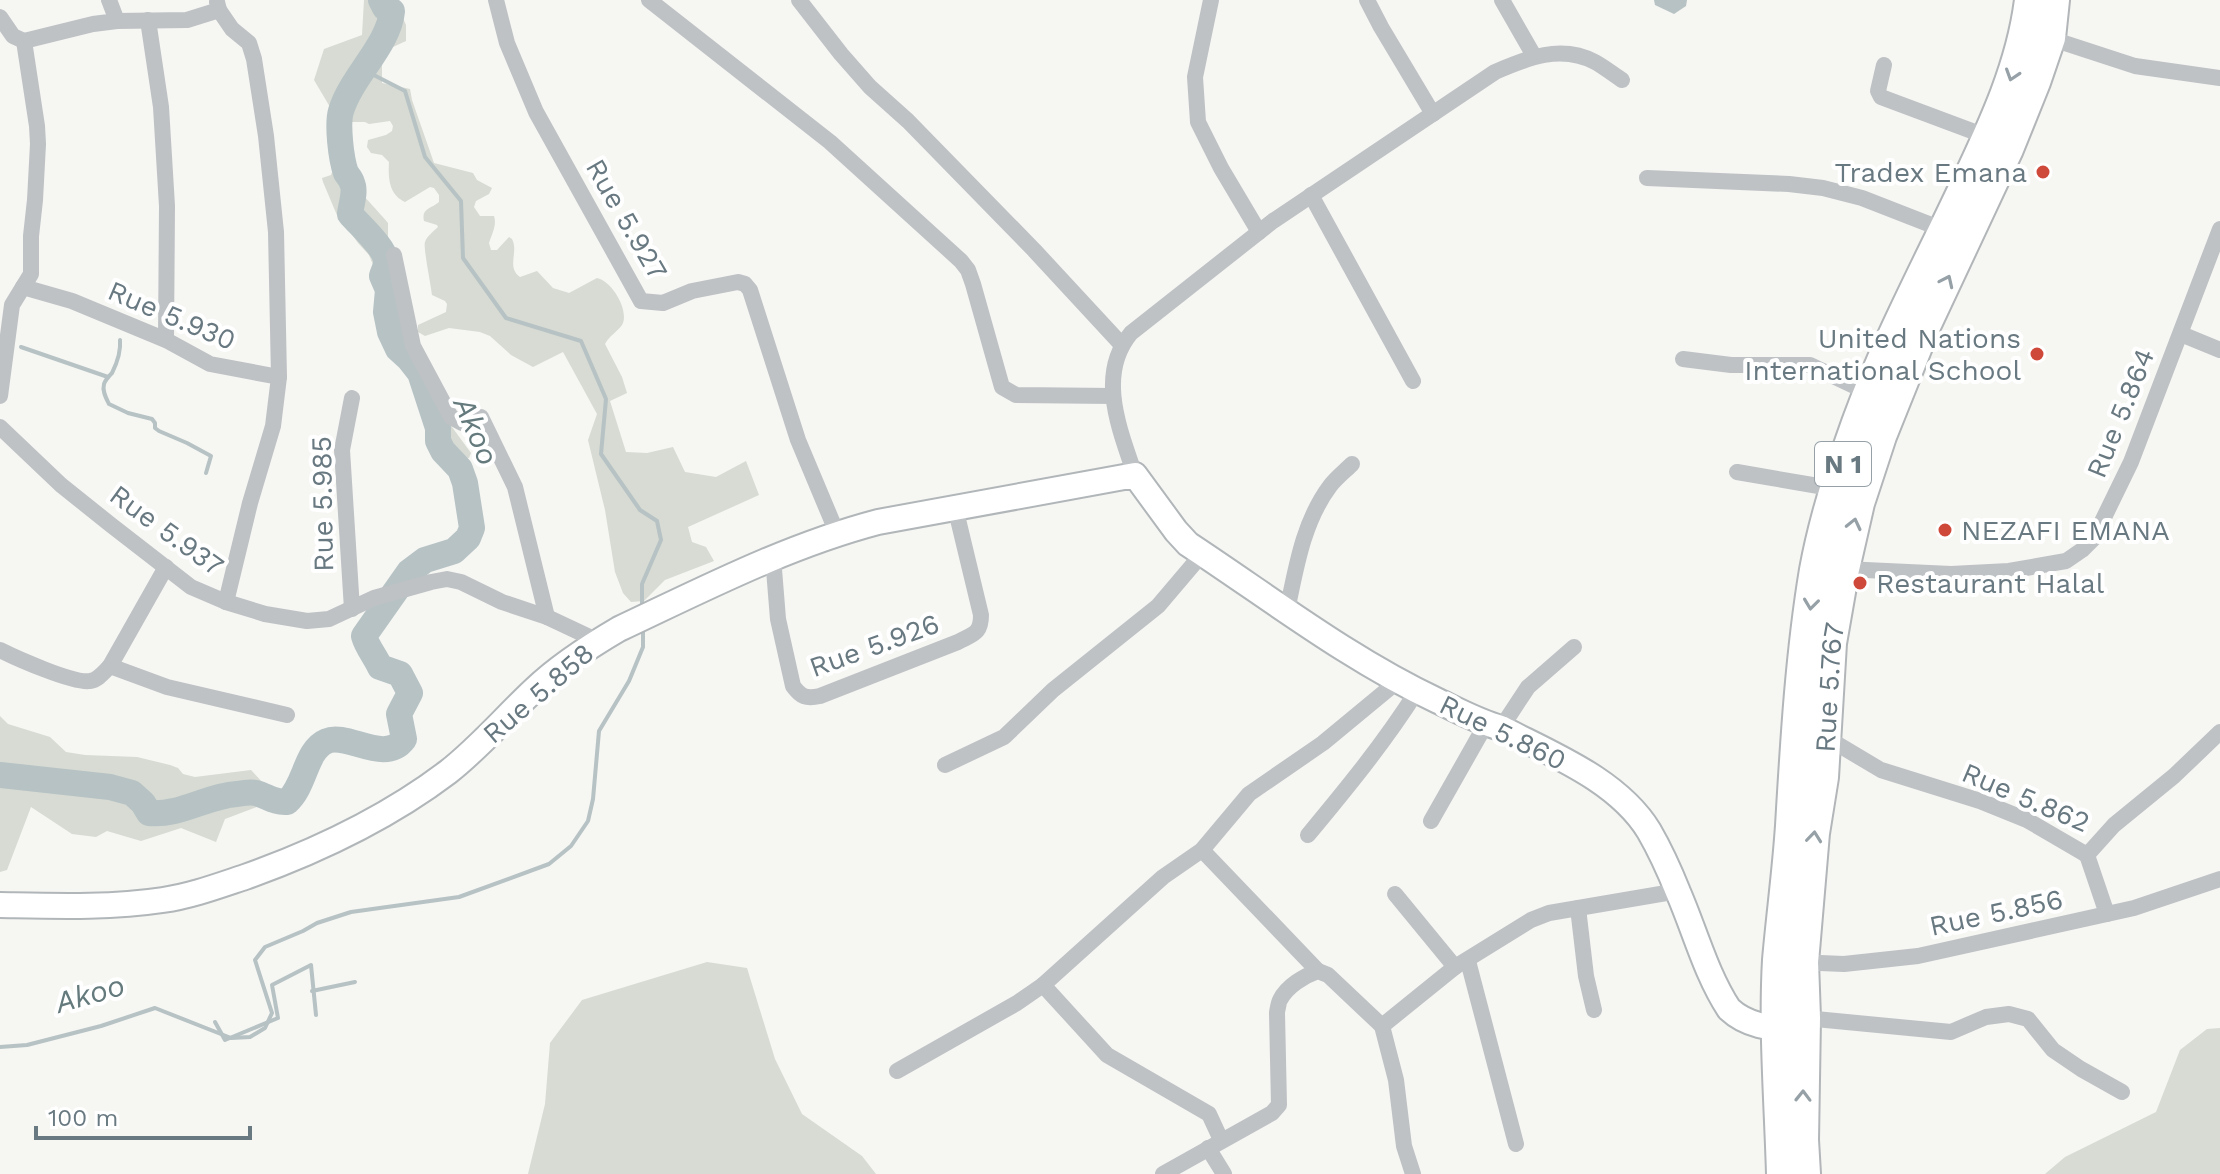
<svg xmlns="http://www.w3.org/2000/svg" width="2220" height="1174" viewBox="0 0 2220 1174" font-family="'Work Sans',sans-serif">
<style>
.green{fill:#d7dbd3}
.water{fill:#b6c2c4}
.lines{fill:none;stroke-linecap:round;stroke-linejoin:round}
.stream{stroke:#b6c2c4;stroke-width:4}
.river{stroke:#b6c2c4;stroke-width:26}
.secondary-casing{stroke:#b1b6b9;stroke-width:28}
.highway-casing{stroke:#b2b6b8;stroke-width:34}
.street{stroke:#bec2c5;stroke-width:16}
.secondary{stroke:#fff;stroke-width:24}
.highway{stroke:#fff;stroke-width:30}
.oneway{stroke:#96a1a7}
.poi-dot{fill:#cf493b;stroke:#fff;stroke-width:3}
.labels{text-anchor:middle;stroke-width:8;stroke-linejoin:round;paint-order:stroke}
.shield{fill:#fff;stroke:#96a1a7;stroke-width:2}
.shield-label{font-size:26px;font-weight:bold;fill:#697981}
.poi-label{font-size:28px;fill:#697981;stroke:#fff;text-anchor:end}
.street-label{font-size:28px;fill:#697981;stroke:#fff}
.water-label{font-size:30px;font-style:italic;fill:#647a7d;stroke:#fff}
</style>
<rect width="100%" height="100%" fill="#f6f6f3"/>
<g class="green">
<path d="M364 0H395L406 25V41L382 52V83L410 89 412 100 434 163 473 173 477 180 492 188 489 194 476 201 474 207 480 216H494C497 225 492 234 489 243L491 250H497L509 237 512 239C519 252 506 267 520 277L537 271 553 288 569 293 597 278C612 281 630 311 622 325 617 332 609 336 605 344L622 377 627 393 610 401 626 452 647 453 673 447 685 472 716 477 746 461 759 495 688 527 692 542 706 547 714 561 665 580 644 601 631 602 623 593 615 572 605 510 588 440 597 414 563 352 533 367 511 355 490 336 480 332 449 328 425 336 418 332V325L446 312 447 304 445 301 432 295C431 285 423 247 425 242 427 236 433 232 438 227L437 225 424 221C421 208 431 209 439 202V195L434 188 430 187 405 202C389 195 388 178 389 162L382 155 371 153 367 147 368 140 386 135 392 131 393 126 390 121 369 124 365 122H349C347 135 346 161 350 173 355 190 377 209 388 223V254L396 298 392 314 395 326 421 359 452 427 471 453 469 458H461L436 429 427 414 411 381 392 347 385 333 380 282 369 255 358 243 346 226 339 220 323 182 322 178 331 175 334 167 328 140 332 115 330 107 314 80 324 49 362 35Z"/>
<polygon points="0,716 8,724 50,737 66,752 85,755 137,757 170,765 178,768 183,774 195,777 251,770 278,799 225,819 216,842 181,828 141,841 107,831 96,837 72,834 31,807 7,870 0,872"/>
<polygon points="707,962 747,968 775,1059 802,1114 862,1156 876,1174 528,1174 545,1104 550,1043 582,1000"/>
<polygon points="2220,1028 2220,1174 2045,1174 2065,1157 2156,1112 2180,1050 2207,1029"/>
</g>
<polygon class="water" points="1654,0 1687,0 1686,6 1674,14 1655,5"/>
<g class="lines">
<g class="stream">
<polyline points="364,70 405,91 425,157 461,201 463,258 506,318 581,341 606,399 601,454 640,510 657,521 661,540 642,584 642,610"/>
<path d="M120 340C121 351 117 363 112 373 110 375 105 381 104 384 102 391 106 398 109 404L128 413 152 419 155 423V428L159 431 187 443 211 456 206 473"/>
<polyline points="21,347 108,377"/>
<polyline points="312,991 355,982"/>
<polyline points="215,1022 225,1040 278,1018 272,985 311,965 316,1015"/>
<polyline points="0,1047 27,1045 101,1026 155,1008 231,1038 250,1037 265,1028 272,1013 255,960 265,947 303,931 317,923 351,912 459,897 549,864 571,846 588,821 593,799 599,731 629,681 643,647 643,627"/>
</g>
<path class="river" d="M0 775 110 787 132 793 143 803 149 813C180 816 206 796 237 794 243 793 251 792 256 793 267 796 275 803 287 802 306 785 305 750 327 741 347 732 385 765 404 739L399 714 410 693 400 674 380 667C375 656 367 647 364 636L409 572 425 560 454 551 468 538 472 528 465 483 460 469 443 451 438 441V428L420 373 409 359 398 349 390 332 386 312 388 290 382 276C383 272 386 267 386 263 387 249 359 225 350 214 351 205 356 191 352 183 351 179 348 176 346 173 341 159 337 124 341 111 351 77 389 45 392 11L385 8 381 0"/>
<defs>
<path id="secondary" d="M0 905C54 906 110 908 163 900 191 896 218 886 245 877 318 851 386 819 448 772 480 747 506 716 535 689 560 665 590 646 619 629 704 589 787 546 878 522L1135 475 1176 531 1188 544C1270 598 1349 659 1438 701 1459 711 1479 722 1501 728 1551 754 1618 780 1649 831 1660 850 1670 872 1678 892 1695 931 1706 974 1729 1009 1747 1026 1770 1028 1794 1030"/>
<g id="highway">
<path d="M1782 1174C1780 1103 1774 1031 1778 960 1782 915 1788 871 1791 826 1796 741 1801 654 1815 570 1824 521 1840 470 1857 423 1887 341 1929 263 1966 184 1994 125 2022 65 2030 0"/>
<path id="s1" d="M1805 1174 1803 1140 1805 1018 1803 962 1814 833 1823 777 1831 643 1844 569 1859 503 1881 436 1926 324 2008 149 2035 82 2050 38 2054 0"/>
</g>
</defs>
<use href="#secondary" class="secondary-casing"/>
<use href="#highway" class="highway-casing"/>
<g class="street">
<polyline points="496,0 507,43 536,112 641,301 663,303 692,291 738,282 745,284 750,290 798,440 837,533"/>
<polyline points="649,0 830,142 961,261 968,270 973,284 1002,387 1016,395 1113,396"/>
<polyline points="799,0 841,54 870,87 908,121 1034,250 1121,344"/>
<polyline points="1211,0 1195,77 1198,122 1221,168 1259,232"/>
<polyline points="1367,0 1381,27 1433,114"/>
<polyline points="1502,0 1534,56"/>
<polyline points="219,10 232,29 249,43 254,59 266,136 276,232 279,377"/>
<polyline points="0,17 13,36 24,41"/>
<polyline points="148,20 161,107 167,206 166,340"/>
<polyline points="117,21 187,20 219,10 217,2"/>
<polyline points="2043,36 2135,66 2220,78"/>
<polyline points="1884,65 1878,91 1881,97 1988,137"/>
<polyline points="1647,178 1789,184 1823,188 1862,198 1944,230"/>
<polyline points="1311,195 1413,381"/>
<polyline points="394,255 413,346 451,417 462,423 481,417 515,487 547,617"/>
<polyline points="23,287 31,274 31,236 35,200 38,144 37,126 24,41 93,24 117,21 109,0"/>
<polyline points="2181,334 2220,350"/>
<polyline points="1683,359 1731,365 1810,365 1869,393"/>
<polyline points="0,396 12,305 23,287 72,301 166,340 210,364 279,377 273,426 250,503 226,602"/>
<polyline points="352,398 342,450 352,609"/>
<polyline points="0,427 61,485 111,525 191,587 226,602 265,614 307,621 329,619 374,598 431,582 447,579 461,582 502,602 547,617 598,641"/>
<polyline points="1737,472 1836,489"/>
<path d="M1135 475C1120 430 1096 375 1131 333L1273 221 1495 72C1527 58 1561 44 1595 62 1604 67 1613 74 1622 80"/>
<path d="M773 557 778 619 793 686C801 697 806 699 820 696L958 642C973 634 981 634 981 615L955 507"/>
<polyline points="1844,569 1951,574 2009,571 2066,561 2082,550 2094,538 2131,462 2220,229"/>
<path d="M1287 611C1296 568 1303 522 1330 486 1336 478 1345 471 1352 464"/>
<path d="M0 650C16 658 74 684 90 681 98 680 104 672 110 666L166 567"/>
<polyline points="110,666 167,687 287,715"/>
<polyline points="1501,728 1528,687 1574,647"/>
<polyline points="1824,736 1881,770 1980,801 2027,820 2087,855 2114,825 2174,776 2220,732"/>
<polyline points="945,765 1004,737 1053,690 1158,606 1203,553"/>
<polyline points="1431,821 1486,724"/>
<path d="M1308 835C1347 788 1384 743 1417 691"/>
<polyline points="1202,850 1318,971"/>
<polyline points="2087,855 2107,914"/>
<polyline points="1395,894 1455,967"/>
<polyline points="1578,908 1586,976 1594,1010"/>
<polyline points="1468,961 1516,1144"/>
<polyline points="1796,962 1844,964 1918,956 2134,908 2220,879"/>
<polyline points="1043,985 1107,1055 1209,1114 1221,1140"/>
<polyline points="1805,1018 1951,1032 1986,1017 2009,1014 2028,1019 2053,1050 2081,1069 2122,1092"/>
<polyline points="1382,1026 1396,1080 1404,1146 1413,1174"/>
<polyline points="897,1071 1017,1003 1043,985 1163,877 1202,850 1249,794 1323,743 1398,681"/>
<polyline points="1208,1148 1224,1174"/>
<path d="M1163 1174 1272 1113 1279 1105 1277 1013C1277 1012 1279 1001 1280 1000 1287 986 1304 976 1318 971L1328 975 1382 1026 1455 967 1531 920 1549 913 1678 891"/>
</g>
<use href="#secondary" class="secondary"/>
<use href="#highway" class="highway"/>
</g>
<defs><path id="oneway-chevron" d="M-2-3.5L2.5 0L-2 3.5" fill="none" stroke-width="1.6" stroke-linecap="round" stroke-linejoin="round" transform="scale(2)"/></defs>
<g class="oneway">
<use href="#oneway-chevron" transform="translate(2012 75) rotate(108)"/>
<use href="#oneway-chevron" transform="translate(1947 281) rotate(-65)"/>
<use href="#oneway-chevron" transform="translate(1854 524) rotate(-77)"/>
<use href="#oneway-chevron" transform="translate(1811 604) rotate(97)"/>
<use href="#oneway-chevron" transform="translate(1814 837) rotate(-84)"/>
<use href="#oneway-chevron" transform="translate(1803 1096) rotate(-89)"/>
</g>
<g class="poi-dot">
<circle cx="2043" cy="172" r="8"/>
<circle cx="2037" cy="354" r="8"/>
<circle cx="1945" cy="530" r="8"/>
<circle cx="1860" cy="583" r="8"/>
</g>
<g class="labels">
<rect class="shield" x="1815" y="442" width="56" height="44" rx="6"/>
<g class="shield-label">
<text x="1843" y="473">N 1</text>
</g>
<g class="poi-label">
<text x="2027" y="182">Tradex Emana</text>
<text x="2021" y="348">United Nations<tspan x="2021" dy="32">International School</tspan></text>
<text x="1961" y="540" text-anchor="start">NEZAFI EMANA</text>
<text x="1876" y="593" text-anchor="start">Restaurant Halal</text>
</g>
<g class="street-label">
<text transform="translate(627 219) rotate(60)" y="10">Rue 5.927</text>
<text transform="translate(172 315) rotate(23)" y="10">Rue 5.930</text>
<text transform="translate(2120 413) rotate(-68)" y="10">Rue 5.864</text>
<text transform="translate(322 504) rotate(-91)" y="10">Rue 5.985</text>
<text transform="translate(167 530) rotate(36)" y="10">Rue 5.937</text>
<text transform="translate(874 645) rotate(-20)" y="10">Rue 5.926</text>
<text dy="10" stroke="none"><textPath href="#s1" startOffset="488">Rue 5.767</textPath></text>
<text transform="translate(538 693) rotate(-41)" y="10">Rue 5.858</text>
<text transform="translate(1503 732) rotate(26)" y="10">Rue 5.860</text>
<text transform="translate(2026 797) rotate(23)" y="10">Rue 5.862</text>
<text transform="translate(1996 912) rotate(-12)" y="10">Rue 5.856</text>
</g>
<g class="water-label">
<text transform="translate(476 431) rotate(67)" y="10">Akoo</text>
<text transform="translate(90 994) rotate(-16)" y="10">Akoo</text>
</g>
</g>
<path d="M36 1126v12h214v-12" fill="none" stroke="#697981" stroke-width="4"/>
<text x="48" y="1126" font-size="24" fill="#697981" stroke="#ffffff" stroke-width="6" paint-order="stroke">100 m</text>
</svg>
